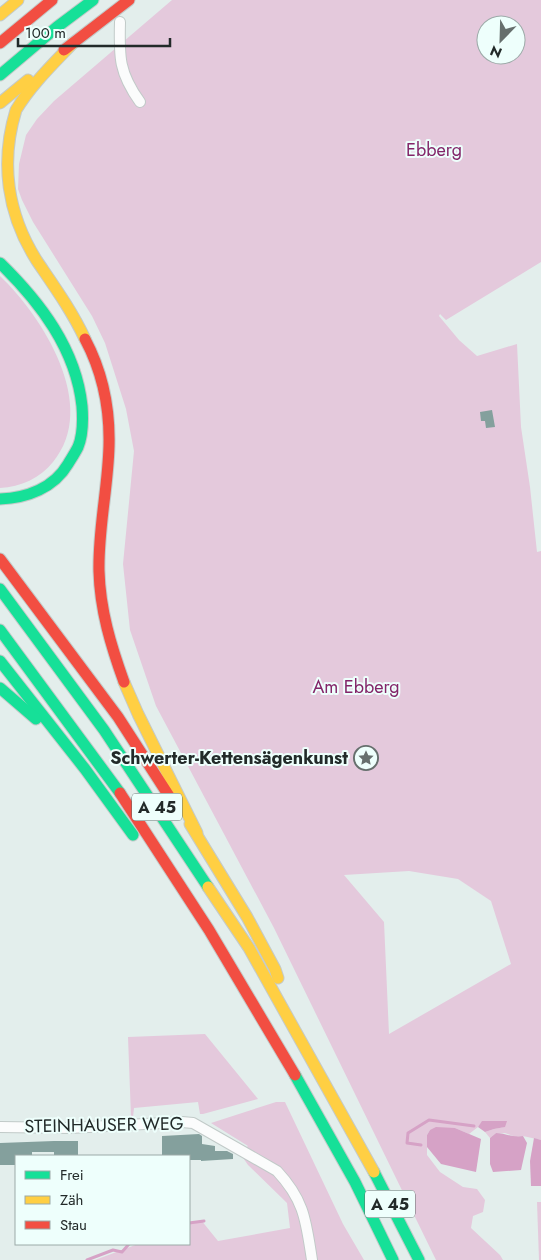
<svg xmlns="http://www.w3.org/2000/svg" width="541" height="1260" viewBox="0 0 541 1260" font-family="Jost,sans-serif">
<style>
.green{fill:#e4c9dc;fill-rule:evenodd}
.water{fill:#d6a2c6}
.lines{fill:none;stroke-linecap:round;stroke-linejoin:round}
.stream{stroke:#d6a2c6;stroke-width:3}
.building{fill:#84a09d}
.street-casing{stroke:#c1cac8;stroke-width:12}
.fast-casing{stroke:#c4cac9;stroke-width:13}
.slow-casing{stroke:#c4cac9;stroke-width:13}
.jam-casing{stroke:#c4cac9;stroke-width:13}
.street{stroke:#fbfcfc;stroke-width:10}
.fast{stroke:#16e098;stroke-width:11}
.slow{stroke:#ffcf43;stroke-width:11}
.jam{stroke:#f24e42;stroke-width:11}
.labels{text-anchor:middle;stroke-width:4;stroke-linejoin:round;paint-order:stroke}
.shield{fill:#eefffc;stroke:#5f6a68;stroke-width:1}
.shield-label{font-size:16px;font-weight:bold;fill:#222a29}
.park-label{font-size:18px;fill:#832569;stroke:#eefffc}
.poi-label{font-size:18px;font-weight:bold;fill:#222a29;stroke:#eefffc;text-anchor:end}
.street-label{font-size:18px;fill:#222a29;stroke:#eefffc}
</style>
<rect width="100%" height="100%" fill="#e3eeec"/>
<g class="green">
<path d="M172 0H541V262L446 320 440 314 439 316 459 340 477 356 517 344 521 427 530 487 537 552 541 551V1140L523 1136 516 1137 505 1133H496L490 1138 485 1132 494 1129 504 1127 506 1121H483L478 1127 469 1134 455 1128 430 1130 427 1135V1155L440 1172 463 1187 477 1189 485 1200 483 1212 473 1216 471 1228 500 1255 503 1260H436L274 928 156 706 130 630 123 564 134 451 126 409 105 343 92 316 33 222 22 200 18 189 19 164 26 135 37 119 54 101ZM486 25H516V55H486ZM409 871 458 879 491 901 511 964 389 1034 384 922 344 875Z"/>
<path d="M0 276C42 316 100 406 53 462 40 478 21 487 0 488Z"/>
<polygon points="205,1034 258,1099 203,1114 200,1114 198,1102 134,1108 133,1117 131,1117 128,1037"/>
<polygon points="276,1102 285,1102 343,1224 364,1260 95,1260 138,1244 189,1244 189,1224 201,1220 218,1241 290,1228 287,1203 248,1165 239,1152 248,1146 211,1123"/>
<polygon points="537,1202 541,1202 541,1260 539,1260"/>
</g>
<g class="water">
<polygon points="482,1121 507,1121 505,1127 494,1129 485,1132 478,1127"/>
<polygon points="436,1127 455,1128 481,1139 476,1172 441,1164 427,1147 427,1135 430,1130"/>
<path d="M496 1133C505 1133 513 1138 523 1136L527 1143 521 1170 493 1172 490 1164V1138Z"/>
<polygon points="534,1138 541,1140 541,1186 531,1186 530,1161"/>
</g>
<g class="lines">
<g class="stream">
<polyline points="421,1145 407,1143 408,1133 429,1120 474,1126"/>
<polyline points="189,1223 204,1221"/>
<polyline points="87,1260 113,1250 122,1252 129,1244"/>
</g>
</g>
<g class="building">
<polygon points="492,410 495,427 486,428 485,421 481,421 480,412"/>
<polygon points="199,1134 202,1136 202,1144 215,1146 215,1151 227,1151 233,1154 233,1159 201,1161 201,1160 189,1160 189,1156 162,1156 162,1136"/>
<polygon points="54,1141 78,1141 78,1156 54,1156 54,1152 32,1152 32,1156 16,1156 16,1165 0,1165 0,1143"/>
</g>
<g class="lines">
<defs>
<g id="street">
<path d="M120 22C119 57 119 73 140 102"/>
<path d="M0 1127 70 1128 182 1122 193 1123 277 1171C305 1201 306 1222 312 1260"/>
</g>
<g id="fast">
<polyline points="0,75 57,27 93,0"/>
<path d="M0 263C40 302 76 349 82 406 83 419 83 435 78 447 75 453 71 459 68 464 54 488 27 498 0 499"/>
<polyline points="0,589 104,730 208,887"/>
<polyline points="0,630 120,793"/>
<polyline points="0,661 85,769 133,835"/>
<polyline points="0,688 36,719"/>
<polyline points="295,1075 355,1182 393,1260"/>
<polyline points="374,1172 419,1260"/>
</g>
<g id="slow">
<polyline points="0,15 18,0"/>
<path d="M73 43C53 64 31 85 16 110 0 162 7 214 37 261 54 286 72 311 85 339"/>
<polyline points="0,103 28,80"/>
<polyline points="124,682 138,714 197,833"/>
<polyline points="190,824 247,917 275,969 278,978"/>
<polyline points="208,887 249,948 374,1172"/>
</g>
<g id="jam">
<polyline points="0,43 52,0"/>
<polyline points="64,50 129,0"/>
<path d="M85 339C102 371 110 409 109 446 108 488 98 529 99 571 100 610 111 646 124 682"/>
<polyline points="0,559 118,717 169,796"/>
<polyline points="120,793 209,930 295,1075"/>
</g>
</defs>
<use href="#street" class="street-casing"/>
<use href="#fast" class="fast-casing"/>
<use href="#slow" class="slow-casing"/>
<use href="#jam" class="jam-casing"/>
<use href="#street" class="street"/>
<use href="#fast" class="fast"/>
<use href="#slow" class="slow"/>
<use href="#jam" class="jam"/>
</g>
<defs>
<symbol id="sight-ring" viewBox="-11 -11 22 22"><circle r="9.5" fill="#eefffc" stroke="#666f6d" stroke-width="1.5"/><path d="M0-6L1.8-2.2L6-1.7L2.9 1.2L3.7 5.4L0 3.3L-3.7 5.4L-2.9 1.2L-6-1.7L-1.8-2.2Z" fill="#666f6d"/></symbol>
</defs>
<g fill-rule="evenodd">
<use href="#sight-ring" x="352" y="744" width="28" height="28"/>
</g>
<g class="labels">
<g class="shield">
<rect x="132" y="793.5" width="50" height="27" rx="4"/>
<rect x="365" y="1190.5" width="50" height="27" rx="4"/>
</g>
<g class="shield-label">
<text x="157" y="813">A 45</text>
<text x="390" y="1210">A 45</text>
</g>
<g class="park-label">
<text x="434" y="156">Ebberg</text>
<text x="356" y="693">Am Ebberg</text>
</g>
<g class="poi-label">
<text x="348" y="764">Schwerter-Kettensägenkunst</text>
</g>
<g class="street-label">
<text transform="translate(104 1125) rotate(-1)" y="6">STEINHAUSER WEG</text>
</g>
</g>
<rect x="15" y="1155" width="175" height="90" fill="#eefffc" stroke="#9caaa8"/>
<rect x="25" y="1171" width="25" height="8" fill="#16e098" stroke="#9caaa8"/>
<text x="60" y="1180" font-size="15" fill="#222a29">Frei</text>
<rect x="25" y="1196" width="25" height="8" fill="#ffcf43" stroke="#9caaa8"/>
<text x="60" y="1205" font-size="15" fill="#222a29">Zäh</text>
<rect x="25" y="1221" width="25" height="8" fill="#f24e42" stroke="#9caaa8"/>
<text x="60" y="1230" font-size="15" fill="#222a29">Stau</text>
<g transform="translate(501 40) rotate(203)"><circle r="24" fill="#eefffc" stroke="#9caaa8"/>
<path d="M0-4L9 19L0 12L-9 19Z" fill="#666f6d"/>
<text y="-8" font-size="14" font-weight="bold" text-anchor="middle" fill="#222a29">N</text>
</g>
<path d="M18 38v8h152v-8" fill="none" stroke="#222a29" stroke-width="2.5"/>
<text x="25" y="38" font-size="15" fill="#222a29" stroke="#eefffc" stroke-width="4" paint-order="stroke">100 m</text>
</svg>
